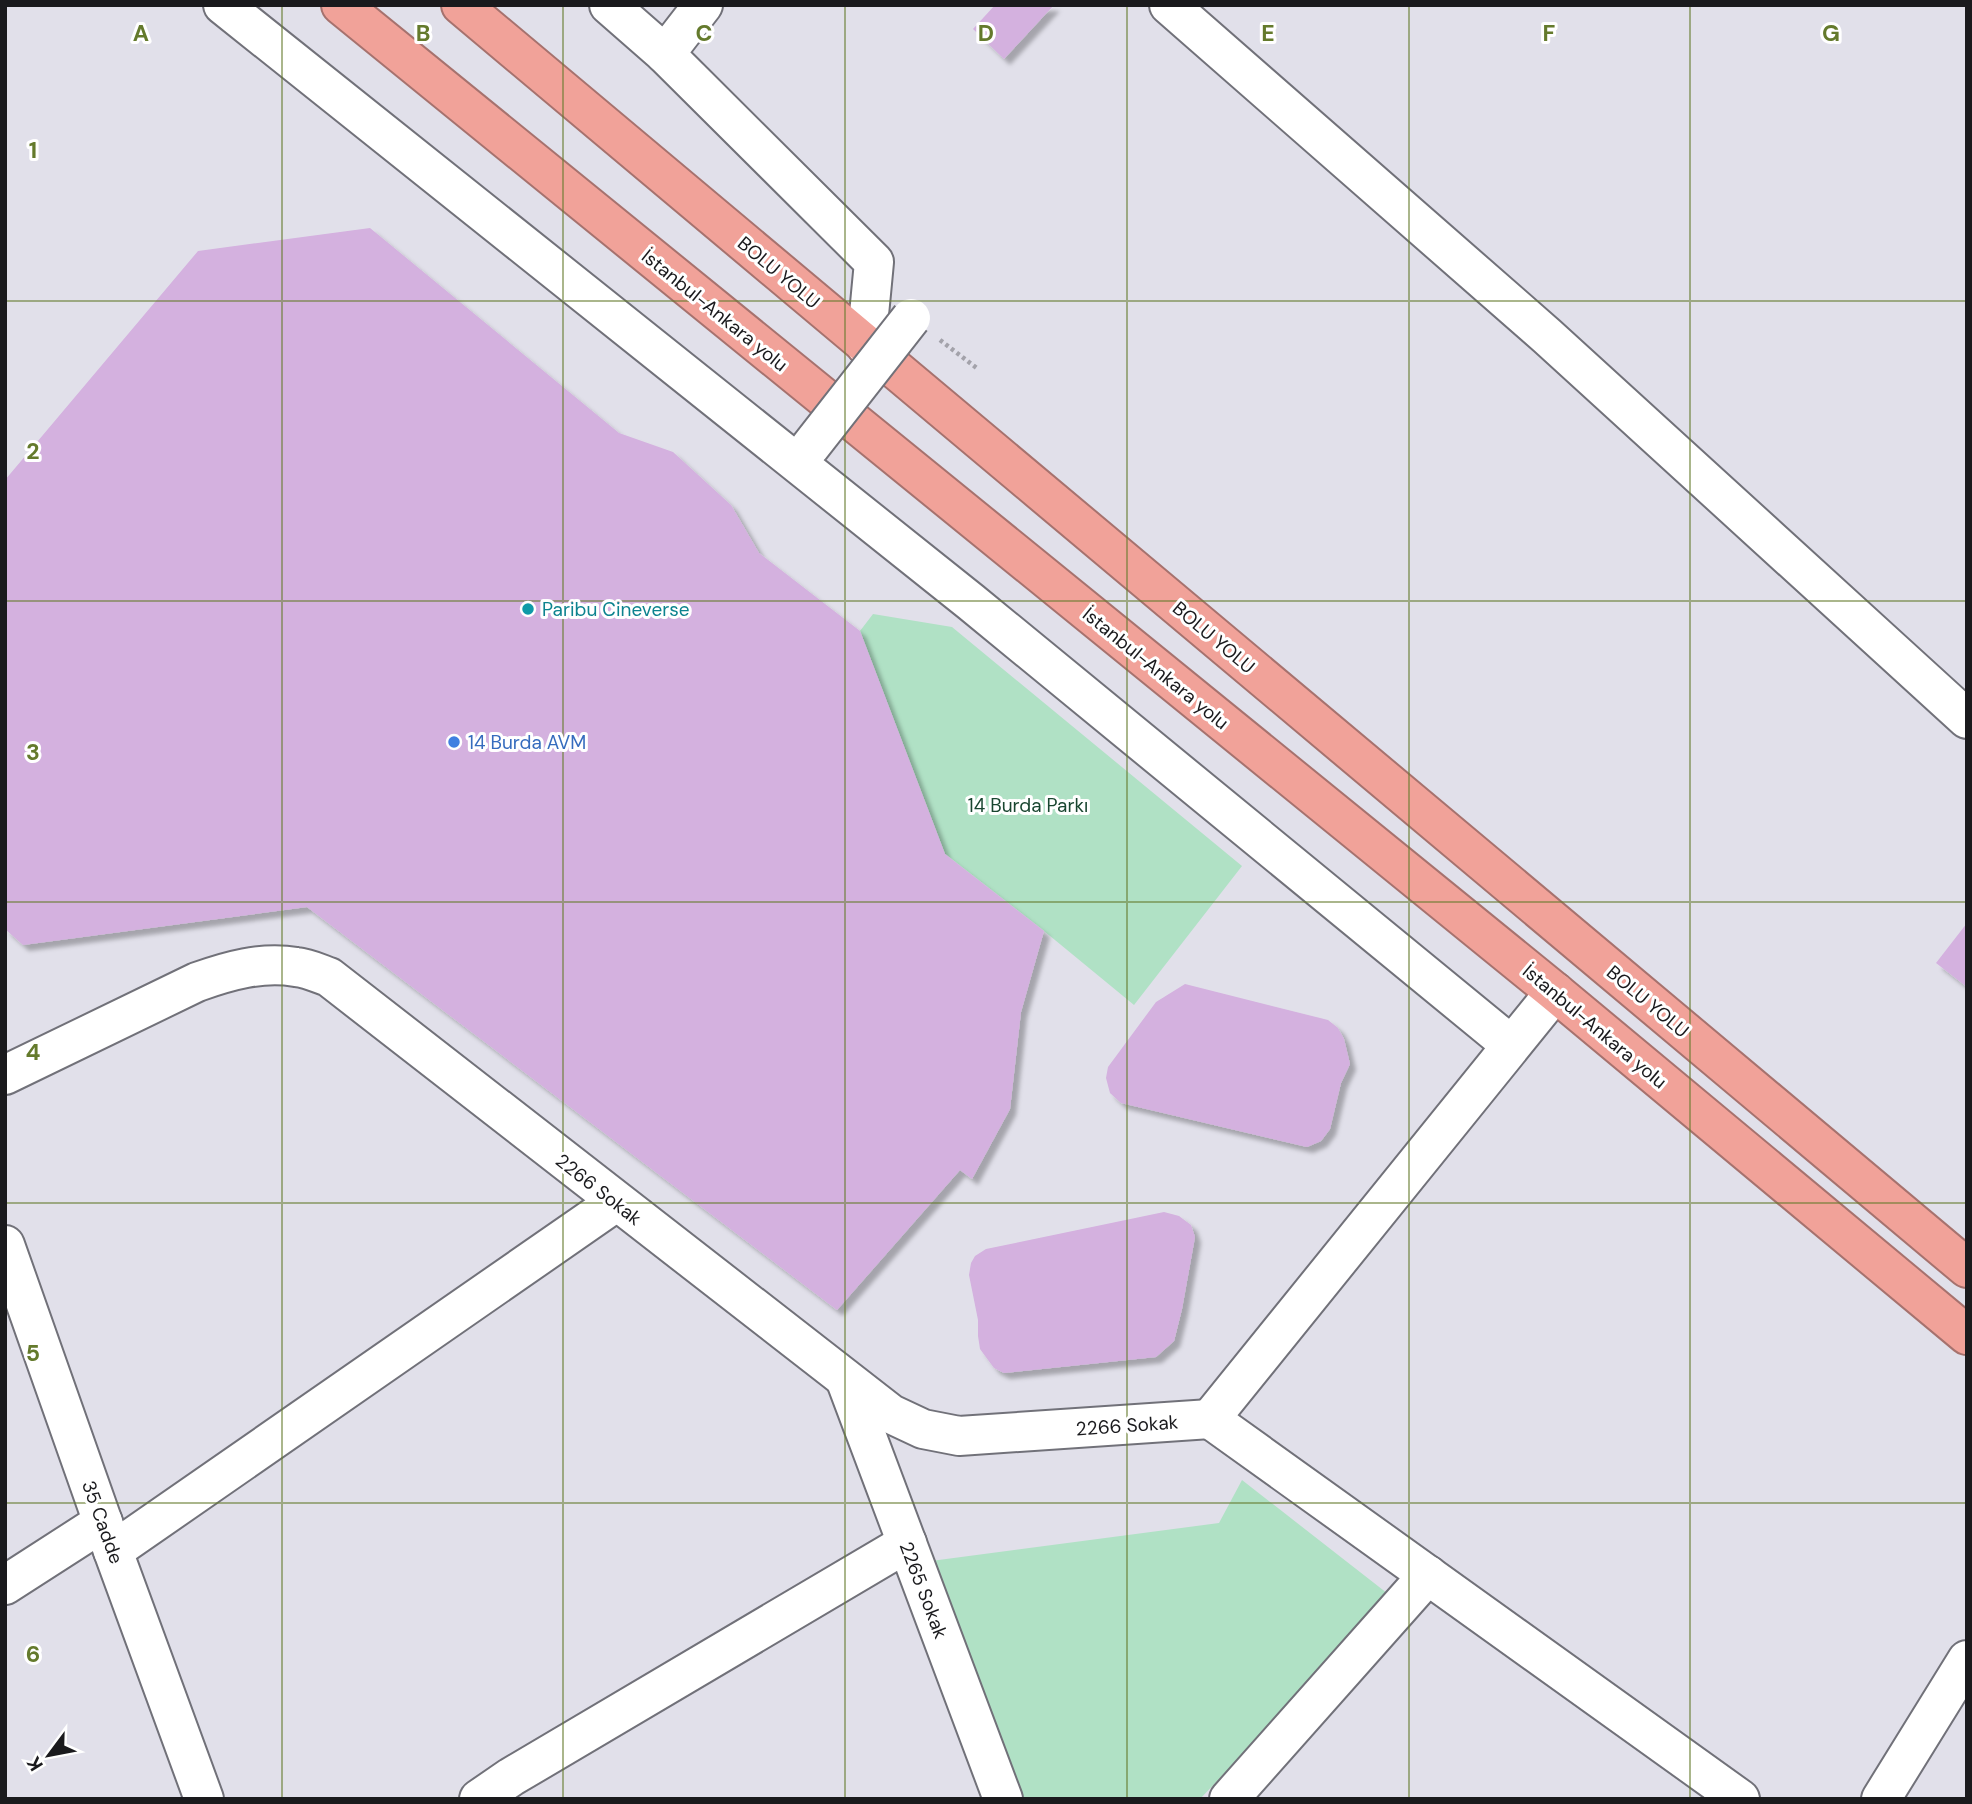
<svg xmlns="http://www.w3.org/2000/svg" width="1972" height="1804" viewBox="0 0 1972 1804" font-family="'DM Sans',sans-serif">
<style>
.green{fill:#b0e1c5}
.building{fill:#d4b1df;filter:url(#shadow)}
.lines{fill:none;stroke-linecap:round;stroke-linejoin:round}
.minor-casing{stroke:#717179;stroke-width:42}
.highway-casing{stroke:#a6726e;stroke-width:42}
.path{stroke:#a3a2aa;stroke-width:4.5;stroke-dasharray:3.5 3.5;stroke-linecap:butt}
.minor{stroke:#fff;stroke-width:38}
.highway{stroke:#f1a299;stroke-width:38}
.minor-bridge-casing{stroke:#717179;stroke-width:42;stroke-linecap:butt}
.minor-bridge{stroke:#fff;stroke-width:38}
.grid{fill:none;stroke:#647a2c;stroke-width:2;stroke-opacity:0.55}
.culture-dot{fill:#0f9aa8;stroke:#fff;stroke-width:2.5}
.shop-dot{fill:#3f7fe0;stroke:#fff;stroke-width:2.5}
.labels{text-anchor:middle;stroke-width:6;stroke-linejoin:round;paint-order:stroke}
.street-label{font-size:19px;fill:#1a1a1d;stroke:#fff}
.culture-label{font-size:19px;fill:#0d838f;stroke:#fff;text-anchor:start}
.shop-label{font-size:19px;fill:#366cbe;stroke:#fff;text-anchor:start}
.park-label{font-size:19px;fill:#194630;stroke:#fff}
.grid-label{font-size:23px;text-anchor:middle;font-weight:bold;fill:#647a2c;stroke:#fff;stroke-width:6;stroke-linejoin:round;paint-order:stroke}
</style>
<defs>
<filter id="shadow"><feDropShadow dx="6" dy="6" stdDeviation="2" flood-color="#0004"/></filter>
</defs>
<rect width="100%" height="100%" fill="#e1e0ea"/>
<g class="green">
<polygon points="873,614 952,627 1242,866 1134,1005 1044,931 945,854 860,631"/>
<polygon points="1242,1480 1392,1597 1200,1799 1019,1799 931,1561 1219,1523"/>
</g>
<g class="building">
<polygon points="995,5 1054,5 1004,59 973,29"/>
<polygon points="370,228 619,433 673,452 731,505 759,553 860,631 945,854 1044,931 1021,1012 1010,1109 972,1179 960,1170 837,1310 307,907 23,945 5,929 5,480 198,251"/>
<polygon points="1967,923 1967,987 1936,963"/>
<polygon points="1185,984 1328,1020 1338,1028 1344,1039 1350,1064 1341,1083 1330,1129 1321,1141 1307,1147 1121,1103 1110,1093 1106,1078 1108,1067 1156,1002"/>
<polygon points="1164,1212 1179,1216 1191,1225 1195,1237 1182,1309 1174,1341 1156,1357 1004,1373 994,1368 980,1349 978,1336 978,1320 969,1275 971,1263 975,1256 986,1249"/>
</g>
<g class="lines">
<defs>
<g id="minor">
<polyline points="223,5 971,602 1511,1045"/>
<polyline points="609,5 665,54 874,262 866,346"/>
<polyline points="1169,5 1547,336 1967,719"/>
<polyline points="665,54 703,5"/>
<path d="M5 1075 197 982C228 971 262 961 296 967 307 968 318 973 329 977L891 1414 923 1429 959 1436 1210 1419"/>
<polyline points="5,1245 113,1551 204,1799"/>
<polyline points="846,1381 1003,1799"/>
<polyline points="1210,1419 1740,1799"/>
<polyline points="1210,1419 1555,992"/>
<polyline points="113,1551 616,1202"/>
<polyline points="5,1585 103,1522"/>
<polyline points="479,1799 511,1777 907,1543"/>
<polyline points="1229,1799 1428,1575"/>
<polyline points="1881,1799 1967,1660"/>
</g>
<g id="highway">
<polyline points="341,5 1555,992 1967,1335"/>
<polyline points="461,5 1967,1268"/>
</g>
</defs>
<use href="#minor" class="minor-casing"/>
<use href="#highway" class="highway-casing"/>
<polyline class="path" points="940,340 978,369"/>
<use href="#minor" class="minor"/>
<use href="#highway" class="highway"/>
<defs>
<polyline id="minor-bridge" points="810,447 911,318"/>
</defs>
<use href="#minor-bridge" class="minor-bridge-casing"/>
<use href="#minor-bridge" class="minor-bridge"/>
</g>
<path class="grid" d="M282 5V1799M563 5V1799M845 5V1799M1127 5V1799M1409 5V1799M1690 5V1799M5 301H1967M5 601H1967M5 902H1967M5 1203H1967M5 1503H1967"/>
<circle class="culture-dot" cx="528" cy="609" r="7"/>
<circle class="shop-dot" cx="454" cy="742" r="7"/>
<g class="labels">
<g class="street-label">
<text transform="translate(779 272) rotate(40)" y="7">BOLU YOLU</text>
<text transform="translate(715 310) rotate(39)" y="7">İstanbul-Ankara yolu</text>
<text transform="translate(1214 637) rotate(40)" y="7">BOLU YOLU</text>
<text transform="translate(1156 668) rotate(39)" y="7">İstanbul-Ankara yolu</text>
<text transform="translate(1648 1001) rotate(40)" y="7">BOLU YOLU</text>
<text transform="translate(1595 1026) rotate(40)" y="7">İstanbul-Ankara yolu</text>
<text transform="translate(599 1189) rotate(38)" y="7">2266 Sokak</text>
<text transform="translate(1127 1425) rotate(-4)" y="7">2266 Sokak</text>
<text transform="translate(103 1522) rotate(70)" y="7">35 Cadde</text>
<text transform="translate(924 1590) rotate(69)" y="7">2265 Sokak</text>
</g>
<g class="culture-label">
<text x="542" y="616">Paribu Cineverse</text>
</g>
<g class="shop-label">
<text x="468" y="749">14 Burda AVM</text>
</g>
<g class="park-label">
<text x="1028" y="812">14 Burda Parkı</text>
</g>
</g>
<g class="grid-label">
<text x="141" y="41">A</text>
<text x="423" y="41">B</text>
<text x="704" y="41">C</text>
<text x="986" y="41">D</text>
<text x="1268" y="41">E</text>
<text x="1549" y="41">F</text>
<text x="1831" y="41">G</text>
<text x="33" y="158">1</text>
<text x="33" y="459">2</text>
<text x="33" y="760">3</text>
<text x="33" y="1060">4</text>
<text x="33" y="1361">5</text>
<text x="33" y="1662">6</text>
</g>
<rect width="1972" height="1804" fill="none" stroke="#1a1a1d" stroke-width="14"/>
<g transform="translate(49 1755) rotate(238)" stroke="#ffffff" stroke-width="5" paint-order="stroke">
<path d="M0-5L12 26L0 18L-12 26Z" fill="#1a1a1d"/>
<text y="-10" font-size="19" font-weight="bold" text-anchor="middle" fill="#1a1a1d">K</text>
</g>
</svg>
